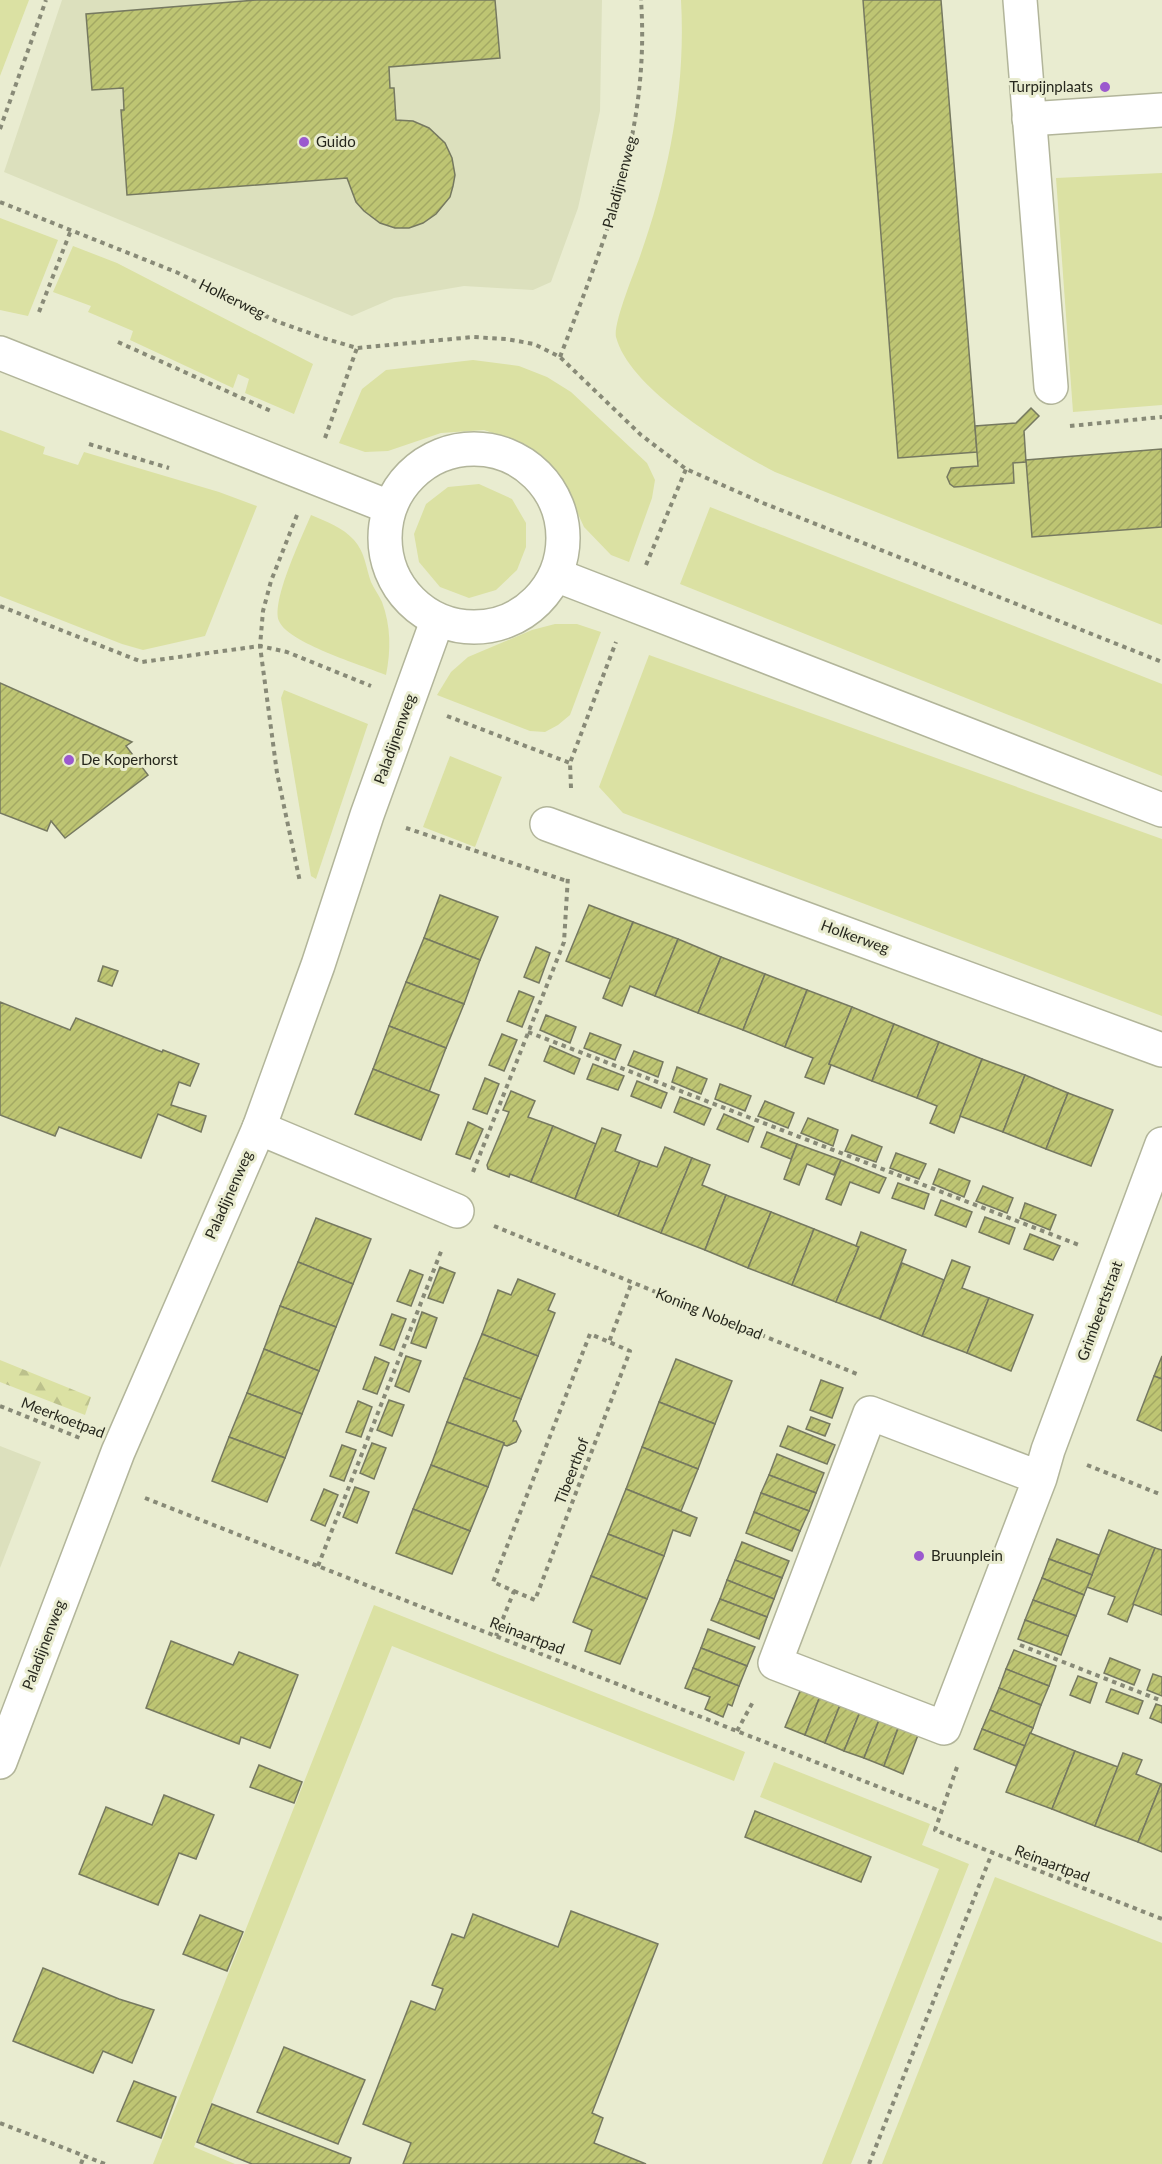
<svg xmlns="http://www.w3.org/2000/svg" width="1162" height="2164" viewBox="0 0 1162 2164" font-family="Lato,sans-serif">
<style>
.built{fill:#dce0bd}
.green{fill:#dbe1a3}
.forest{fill:url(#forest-firs)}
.building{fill:url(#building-hatch);stroke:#767960;stroke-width:1.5}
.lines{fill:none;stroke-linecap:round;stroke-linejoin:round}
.minor-casing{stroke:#b2b59a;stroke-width:36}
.path{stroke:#888a77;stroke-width:4;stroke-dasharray:4.5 4.5;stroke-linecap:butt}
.minor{stroke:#fff;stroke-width:33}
.poi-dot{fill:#9b59ce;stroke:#e9ecd0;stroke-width:2}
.labels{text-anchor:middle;stroke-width:6;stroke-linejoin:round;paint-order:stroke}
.poi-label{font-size:15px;fill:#26271d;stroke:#e9ecd0;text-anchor:start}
.street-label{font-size:15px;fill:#26271d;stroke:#e9ecd0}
</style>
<defs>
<pattern id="forest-firs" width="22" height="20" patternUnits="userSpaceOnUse" patternTransform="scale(1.5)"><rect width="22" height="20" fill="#dbe1a3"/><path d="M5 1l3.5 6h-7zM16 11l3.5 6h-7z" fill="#bcc18c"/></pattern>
<pattern id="building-hatch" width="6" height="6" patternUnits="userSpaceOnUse" patternTransform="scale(1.5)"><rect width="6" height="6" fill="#bec573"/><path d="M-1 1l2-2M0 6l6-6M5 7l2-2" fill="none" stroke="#a3a963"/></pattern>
</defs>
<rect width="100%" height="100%" fill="#e9ecd0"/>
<g class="built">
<polygon points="62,0 602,0 600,111 578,208 551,282 533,290 464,286 394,298 352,316 4,172"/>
<polygon points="0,1446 41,1462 0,1568"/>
</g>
<g class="green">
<polygon points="0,0 29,0 0,76"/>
<path d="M681 0H863L977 452 978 466 957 467 947 477 954 487 1013 463 1026 462 1032 537 1162 527V625L775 472C728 447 630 390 616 337 613 324 634 273 639 259 669 175 686 89 681 0Z"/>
<polygon points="1162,173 1162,405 1073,412 1056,178"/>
<polygon points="0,218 58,240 28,316 0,310"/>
<polygon points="73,246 117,263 313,364 294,414 245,393 249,379 238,374 233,388 130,340 133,331 88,312 91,306 53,292"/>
<polygon points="473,360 519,366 547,377 571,392 647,463 655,480 652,498 629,562 611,555 584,527 568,492 553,468 525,444 484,430 441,433 388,451 365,452 339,443 362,389 386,370"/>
<polygon points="0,430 45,447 43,454 78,465 84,452 219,492 257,506 205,636 143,650 122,644 0,596"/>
<polygon points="479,484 512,499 526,523 526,547 517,570 496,590 469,598 440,587 419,562 414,534 426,504 448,487"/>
<polygon points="710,507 1162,684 1162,776 680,584"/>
<path d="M311 515C327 522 342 527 354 540 365 552 366 568 371 582 374 589 379 595 382 602 391 626 391 651 386 675 362 665 288 643 279 621 271 601 302 537 311 515Z"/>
<polygon points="555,624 577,624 601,632 570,715 558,725 545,732 530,731 437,695 451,672 468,657 532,630"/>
<polygon points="649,655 1162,839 1162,1016 623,813 599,787"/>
<polygon points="284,690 368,724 316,879 311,876 281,698"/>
<polygon points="450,756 502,777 475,847 423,827"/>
<polygon points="374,1605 745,1752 734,1781 392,1646 194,2147 235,2164 153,2164"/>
<polygon points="774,1762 930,1824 922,1845 969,1864 851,2164 822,2164 939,1869 760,1797"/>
<polygon points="995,1877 1162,1943 1162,2164 882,2164"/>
</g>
<polygon class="forest" points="0,1360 91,1397 85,1415 0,1382"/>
<g class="building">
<polygon points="256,0 495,0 500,58 389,67 390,88 394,88 396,120 413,121 429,128 445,143 452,158 455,175 453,186 450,197 436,214 423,223 409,228 395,228 380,223 364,211 356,202 347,178 127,195 121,110 124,110 123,88 92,90 86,14"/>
<polygon points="863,0 941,0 977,452 898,458"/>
<polygon points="1031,408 1039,416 1024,431 1026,462 1013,463 1014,483 954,487 950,484 947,477 951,468 978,466 975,426 1016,423"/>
<polygon points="1162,449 1162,527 1032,537 1026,460"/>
<polygon points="0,683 132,742 126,746 148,775 65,838 51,821 47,831 0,813"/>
<polygon points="440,895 498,917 480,960 424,938"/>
<polygon points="589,905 633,922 611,979 566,961"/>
<polygon points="633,922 678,939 655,996 630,986 622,1006 603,998"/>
<polygon points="424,938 480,960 464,1004 406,982"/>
<polygon points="678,939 721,957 698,1013 655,996"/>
<polygon points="536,947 550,953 539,983 524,977"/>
<polygon points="721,957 765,974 743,1030 698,1013"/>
<polygon points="103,966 118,971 112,986 98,981"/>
<polygon points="765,974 807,990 785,1047 743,1030"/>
<polygon points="406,982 464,1004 446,1048 389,1026"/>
<polygon points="807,990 852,1007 829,1064 831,1065 824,1084 805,1077 813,1058 785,1047"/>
<polygon points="519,991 534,997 522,1027 507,1021"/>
<polygon points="0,1002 70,1030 76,1018 162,1052 163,1050 199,1064 190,1086 179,1082 171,1105 206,1116 201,1132 158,1114 141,1158 59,1127 55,1136 0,1115"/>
<polygon points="852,1007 894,1024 872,1081 829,1064"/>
<polygon points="546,1015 576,1027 570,1043 540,1030"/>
<polygon points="894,1024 939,1042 917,1098 872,1081"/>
<polygon points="389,1026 446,1048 429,1092 373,1069"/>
<polygon points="590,1033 621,1045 615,1060 584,1048"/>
<polygon points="502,1034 517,1040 504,1071 489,1065"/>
<polygon points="939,1042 982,1059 954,1133 930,1123 937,1106 917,1098"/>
<polygon points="550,1046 580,1059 574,1074 544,1061"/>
<polygon points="634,1051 663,1062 658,1077 628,1065"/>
<polygon points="982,1059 1025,1075 1003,1132 960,1116"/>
<polygon points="593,1064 624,1076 618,1090 587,1079"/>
<polygon points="677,1067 707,1079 701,1094 672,1082"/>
<polygon points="373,1069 439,1095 421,1140 355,1114"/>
<polygon points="1025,1075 1068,1093 1046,1149 1003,1132"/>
<polygon points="485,1078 499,1084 487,1114 473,1109"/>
<polygon points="637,1081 667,1093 661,1108 631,1096"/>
<polygon points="720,1084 751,1096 745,1111 715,1099"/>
<polygon points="511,1091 535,1101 528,1117 553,1126 531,1182 510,1174 509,1177 488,1169 487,1165 509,1112 503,1110"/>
<polygon points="1068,1093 1113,1110 1091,1166 1046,1149"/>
<polygon points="680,1097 711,1109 704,1125 674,1112"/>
<polygon points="765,1101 794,1113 788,1128 758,1116"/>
<polygon points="724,1114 754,1127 748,1142 717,1129"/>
<polygon points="808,1118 838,1130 833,1146 801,1133"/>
<polygon points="468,1122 483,1129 470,1159 456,1154"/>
<polygon points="553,1126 596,1144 575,1199 531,1182"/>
<polygon points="602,1128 621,1135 615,1151 640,1161 618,1216 575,1199"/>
<polygon points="767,1132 797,1144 791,1159 761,1147"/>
<polygon points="852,1135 882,1147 876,1162 845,1151"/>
<polygon points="797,1144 841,1160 834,1175 807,1164 799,1185 784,1179"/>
<polygon points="665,1147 692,1158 661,1233 618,1216 640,1161 657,1167"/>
<polygon points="896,1153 926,1164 919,1179 890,1168"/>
<polygon points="692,1158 710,1165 702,1185 726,1195 705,1250 661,1233"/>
<polygon points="841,1160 886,1178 879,1193 850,1182 841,1205 826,1199"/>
<polygon points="939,1169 970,1181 964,1197 933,1184"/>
<polygon points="898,1183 929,1194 924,1209 892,1198"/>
<polygon points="983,1186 1013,1198 1007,1213 976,1201"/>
<polygon points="726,1195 771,1212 748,1268 705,1250"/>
<polygon points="941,1200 972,1212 966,1227 935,1215"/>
<polygon points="1025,1203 1056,1215 1050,1230 1020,1218"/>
<polygon points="771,1212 814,1229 792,1285 748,1268"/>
<polygon points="985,1217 1015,1228 1009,1244 979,1232"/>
<polygon points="316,1218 371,1239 353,1284 298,1262"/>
<polygon points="814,1229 859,1247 836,1302 792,1285"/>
<polygon points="861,1232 906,1250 880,1319 836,1302 859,1247 856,1246"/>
<polygon points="1030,1234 1060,1246 1053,1260 1024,1249"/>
<polygon points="952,1260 970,1267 962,1288 989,1298 967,1353 922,1336"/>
<polygon points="298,1262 353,1284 336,1327 280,1306"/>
<polygon points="902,1263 944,1280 922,1336 880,1319"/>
<polygon points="440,1267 455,1273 443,1303 428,1298"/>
<polygon points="410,1270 423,1275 411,1306 397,1301"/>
<polygon points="518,1279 555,1294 548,1310 555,1313 538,1356 482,1334 498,1290 511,1295"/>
<polygon points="989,1298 1033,1315 1011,1371 967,1353"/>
<polygon points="280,1306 336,1327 319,1371 264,1349"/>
<polygon points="422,1312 437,1318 426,1348 411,1343"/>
<polygon points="392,1314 406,1319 394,1350 380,1345"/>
<polygon points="482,1334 538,1356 521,1399 464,1378"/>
<polygon points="264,1349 319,1371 302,1414 247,1393"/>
<polygon points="406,1356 421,1361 409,1392 395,1386"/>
<polygon points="1162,1356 1162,1379 1154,1376"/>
<polygon points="375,1357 389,1363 377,1394 363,1389"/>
<polygon points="676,1359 732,1381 715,1424 659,1402"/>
<polygon points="1154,1376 1162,1379 1162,1431 1137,1420"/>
<polygon points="464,1378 521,1399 513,1421 516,1421 521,1431 516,1442 507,1446 504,1445 504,1443 447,1422"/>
<polygon points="821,1380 843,1388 832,1418 810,1410"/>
<polygon points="247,1393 302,1414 285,1458 229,1437"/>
<polygon points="389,1400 404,1405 392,1436 377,1430"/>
<polygon points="358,1401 372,1407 361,1437 346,1432"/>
<polygon points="659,1402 715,1424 698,1469 642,1447"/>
<polygon points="811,1417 830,1424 825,1436 806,1429"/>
<polygon points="447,1422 504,1443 488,1487 431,1465"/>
<polygon points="788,1426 835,1445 827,1464 780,1446"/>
<polygon points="229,1437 285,1458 267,1502 212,1481"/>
<polygon points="372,1443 386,1448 374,1479 360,1473"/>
<polygon points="342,1445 356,1450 344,1481 330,1476"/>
<polygon points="642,1447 698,1469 681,1511 626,1489"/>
<polygon points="777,1454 824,1473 816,1493 769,1475"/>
<polygon points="431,1465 488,1487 470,1531 413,1509"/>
<polygon points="769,1475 816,1493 809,1511 761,1493"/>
<polygon points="355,1487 369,1492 357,1523 343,1517"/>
<polygon points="324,1489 338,1495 325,1526 311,1520"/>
<polygon points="626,1489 697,1518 690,1536 673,1530 664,1556 608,1534"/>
<polygon points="761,1493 809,1511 800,1531 754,1512"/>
<polygon points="413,1509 470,1531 452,1574 396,1553"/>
<polygon points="754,1512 800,1531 792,1551 746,1533"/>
<polygon points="1109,1530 1155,1548 1127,1622 1108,1614 1115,1597 1087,1587"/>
<polygon points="608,1534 664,1556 647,1599 591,1576"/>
<polygon points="1057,1539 1099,1555 1092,1575 1049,1559"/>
<polygon points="742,1542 789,1561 782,1578 735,1560"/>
<polygon points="1155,1548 1162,1550 1162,1615 1133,1604"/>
<polygon points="1049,1559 1092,1575 1084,1595 1042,1578"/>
<polygon points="735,1560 782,1578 774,1599 727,1580"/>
<polygon points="591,1576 647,1599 620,1664 585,1651 592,1630 573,1622"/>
<polygon points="1042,1578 1084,1595 1076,1616 1033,1600"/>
<polygon points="727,1580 774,1599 767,1617 720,1599"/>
<polygon points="720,1599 767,1617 759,1639 711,1620"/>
<polygon points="1033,1600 1076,1616 1068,1636 1025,1620"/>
<polygon points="1025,1620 1068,1636 1061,1655 1018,1639"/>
<polygon points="708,1629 755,1647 747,1666 701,1648"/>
<polygon points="171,1641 233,1665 239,1652 298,1675 270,1748 241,1737 239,1744 146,1708"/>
<polygon points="701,1648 747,1666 739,1686 693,1668"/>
<polygon points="1014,1650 1056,1666 1049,1686 1006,1669"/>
<polygon points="1110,1658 1140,1670 1134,1685 1104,1673"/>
<polygon points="693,1668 739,1686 732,1706 728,1704 723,1717 705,1709 710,1697 685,1688"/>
<polygon points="1006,1669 1049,1686 1041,1705 999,1688"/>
<polygon points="1153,1674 1162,1677 1162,1696 1147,1690"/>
<polygon points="1078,1676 1097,1683 1090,1703 1070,1695"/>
<polygon points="803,1684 822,1691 805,1735 785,1727"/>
<polygon points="999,1688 1041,1705 1033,1728 990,1710"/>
<polygon points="1111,1689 1143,1701 1138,1714 1106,1702"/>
<polygon points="822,1691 842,1700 825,1743 805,1735"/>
<polygon points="842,1700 862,1707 844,1751 825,1743"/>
<polygon points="1156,1704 1162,1706 1162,1723 1150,1718"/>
<polygon points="862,1707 881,1715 864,1758 844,1751"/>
<polygon points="990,1710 1033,1728 1025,1746 982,1729"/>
<polygon points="881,1715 900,1723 884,1766 864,1758"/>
<polygon points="900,1723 920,1730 903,1774 884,1766"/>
<polygon points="982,1729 1025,1746 1016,1766 974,1749"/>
<polygon points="1030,1733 1075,1751 1052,1809 1006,1792"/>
<polygon points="1075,1751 1118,1767 1095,1826 1052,1809"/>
<polygon points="1123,1753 1142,1760 1136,1774 1161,1784 1138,1842 1095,1826"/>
<polygon points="259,1765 302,1782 294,1803 250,1787"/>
<polygon points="1161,1784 1162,1785 1162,1852 1138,1842"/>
<polygon points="164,1795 214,1815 196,1859 179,1853 158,1905 79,1874 106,1807 152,1825"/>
<polygon points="755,1811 871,1857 861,1882 745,1837"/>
<polygon points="571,1911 658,1944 592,2113 603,2118 594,2143 646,2164 403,2164 411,2143 363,2124 411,2001 435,2010 443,1989 432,1985 452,1934 464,1938 473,1914 558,1947"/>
<polygon points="200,1915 243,1932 227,1971 183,1954"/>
<polygon points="43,1968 119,1999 154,2010 132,2063 103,2051 93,2073 13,2041"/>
<polygon points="284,2047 365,2080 338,2144 257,2112"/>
<polygon points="134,2081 176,2097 161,2138 117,2121"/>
<polygon points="212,2104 351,2158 349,2164 252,2164 197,2142"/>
</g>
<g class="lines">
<defs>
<g id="minor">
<polyline points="1020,0 1051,387"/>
<polyline points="1029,119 1162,110"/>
<polyline points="0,353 389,507"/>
<circle cx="474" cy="538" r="89"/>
<polyline points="556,575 1162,810"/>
<polyline points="547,824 1162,1050"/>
<polyline points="259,1128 457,1211"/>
<polyline points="1040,1478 870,1413 775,1663 944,1728 1040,1478 1048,1450 1162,1144"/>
<polyline points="0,1762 118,1452 259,1128 318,965 367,815 437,621"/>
</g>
</defs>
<use href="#minor" class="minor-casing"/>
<g class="path">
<polyline points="0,129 46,0"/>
<polyline points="0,202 176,272 276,321 323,338 357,348 473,337 506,339 534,344 560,357 641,435 686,469 763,503 1162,662"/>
<polyline points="39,312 71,230"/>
<polyline points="118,342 273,412"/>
<path d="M560 357C606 237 650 131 641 0"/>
<polyline points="1070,426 1162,417"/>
<polyline points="325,438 357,348"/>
<polyline points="89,444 169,468"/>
<polyline points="297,515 271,581 263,611 260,646 277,773 300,882"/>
<polyline points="646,565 686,469"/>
<polyline points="0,606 142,662 260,646 287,652 371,686"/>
<polyline points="447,716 570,763"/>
<polyline points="571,788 570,763 616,642"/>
<polyline points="406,828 567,881"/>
<polyline points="528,1032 1079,1245"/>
<polyline points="473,1172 564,942 568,876"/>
<polyline points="494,1226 857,1374"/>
<polyline points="0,1406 80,1438"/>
<polyline points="1087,1465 1162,1495"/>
<polyline points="145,1498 940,1811"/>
<polyline points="318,1566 442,1249"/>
<polyline points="514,1591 535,1600 630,1351 609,1342"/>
<polyline points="496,1636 514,1591 493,1582 590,1334 609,1342 632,1282"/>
<polyline points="1020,1645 1162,1701"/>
<polyline points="737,1731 754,1700"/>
<polyline points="957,1767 935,1830 1162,1919"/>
<polyline points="0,2123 105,2164"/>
<polyline points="81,2164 84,2156"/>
<polyline points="869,2164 992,1853"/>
</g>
<use href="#minor" class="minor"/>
</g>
<g class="poi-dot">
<circle cx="1105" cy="87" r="6"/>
<circle cx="304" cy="142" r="6"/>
<circle cx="69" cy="760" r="6"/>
<circle cx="919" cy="1556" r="6"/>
</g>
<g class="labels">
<g class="poi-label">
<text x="1093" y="92" text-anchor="end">Turpijnplaats</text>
<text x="316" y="147">Guido</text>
<text x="81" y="765">De Koperhorst</text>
<text x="931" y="1561">Bruunplein</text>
</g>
<g class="street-label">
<text transform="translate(620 182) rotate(-75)" y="5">Paladijnenweg</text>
<text transform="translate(232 299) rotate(26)" y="5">Holkerweg</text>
<text transform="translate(395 739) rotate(-70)" y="5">Paladijnenweg</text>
<text transform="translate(855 937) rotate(20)" y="5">Holkerweg</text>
<text transform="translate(229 1195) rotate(-66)" y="5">Paladijnenweg</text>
<text transform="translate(1100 1311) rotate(-70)" y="5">Grimbeertstraat</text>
<text transform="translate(709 1314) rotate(22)" y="5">Koning Nobelpad</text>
<text transform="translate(63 1418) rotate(21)" y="5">Meerkoetpad</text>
<text transform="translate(572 1471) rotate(-69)" y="5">Tibeerthof</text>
<text transform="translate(527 1636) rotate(21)" y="5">Reinaartpad</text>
<text transform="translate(44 1645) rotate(-69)" y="5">Paladijnenweg</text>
<text transform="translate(1052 1864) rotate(21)" y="5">Reinaartpad</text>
</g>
</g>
</svg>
